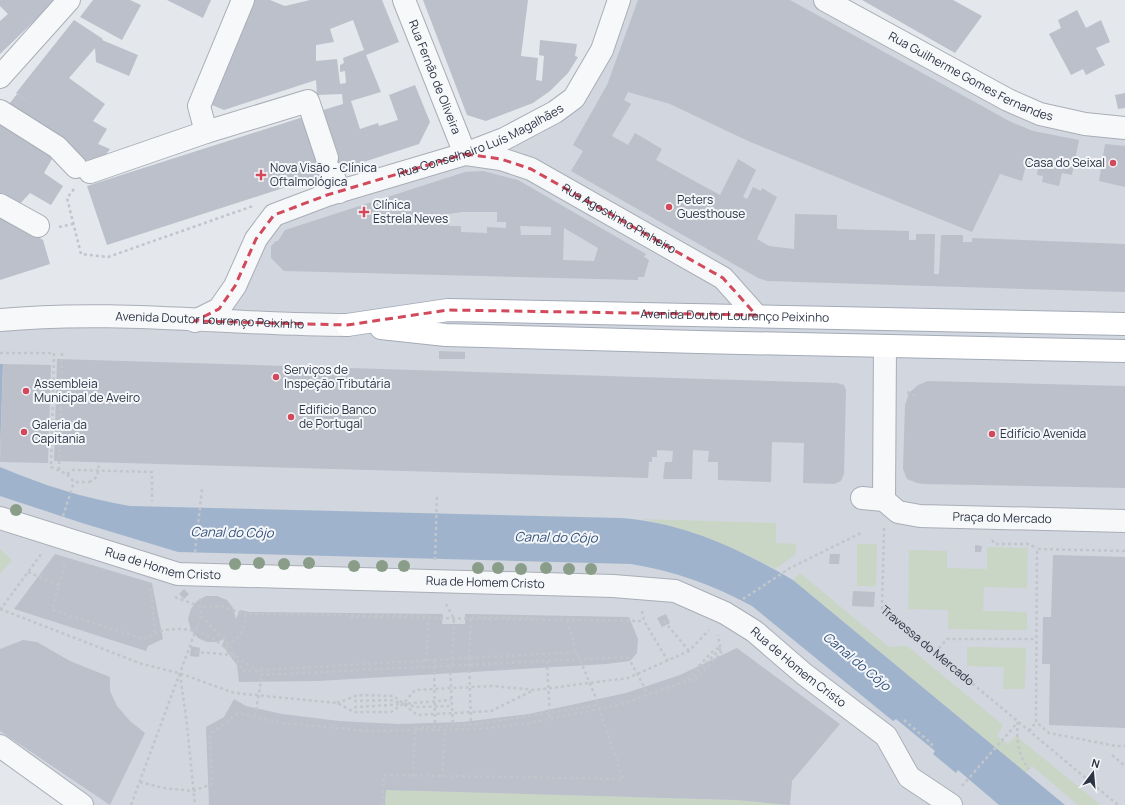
<svg xmlns="http://www.w3.org/2000/svg" width="1125" height="805" viewBox="0 0 1125 805" font-family="Manrope,sans-serif">
<style>
.built{fill:#d2d6de}
.green{fill:#c9d6c5}
.water{fill:#9fb4cc}
.building{fill:#bbc0ca;fill-rule:evenodd}
.lines{fill:none;stroke-linecap:round;stroke-linejoin:round}
.minor-casing{stroke:#a9aeb7;stroke-width:24}
.major-casing{stroke:#a3abb8;stroke-width:24}
.path{stroke:#c2c5cb;stroke-width:2.5;stroke-dasharray:3 3;stroke-linecap:butt}
.minor{stroke:#f7f8fa;stroke-width:22}
.major{stroke:#fff;stroke-width:22}
.path-bridge{stroke:#c2c5cb;stroke-width:2.5;stroke-dasharray:3 3;stroke-linecap:butt}
.tree{fill:#899d89}
.marked{fill:none;stroke:#d1495b;stroke-width:3;stroke-dasharray:8 5;stroke-linejoin:round}
.poi-dot{fill:#d1495b;stroke:#f4f6f9;stroke-width:1.5}
.labels{text-anchor:middle;stroke-width:4;stroke-linejoin:round;paint-order:stroke}
.street-label{font-size:12px;fill:#2b3445;stroke:#f4f6f9}
.poi-label{font-size:12px;fill:#2b3445;stroke:#f4f6f9;text-anchor:start}
.water-label{font-size:13px;font-style:italic;fill:#34527a;stroke:#f4f6f9}
</style>
<rect width="100%" height="100%" fill="#e4e7ec"/>
<polygon class="built" points="619,0 825,0 1008,100 1125,128 1125,805 82,805 0,746 0,318 219,309 274,215 555,112"/>
<g class="green">
<path d="M642 519 776 523V543L796 544V554L775 569C733 546 689 530 642 519Z"/>
<polygon points="857,544 877,544 876,586 857,586"/>
<polygon points="987,547 1028,548 1027,588 984,587 983,611 1027,612 1027,630 948,629 948,610 908,609 909,550 947,551 947,568 987,569"/>
<polygon points="0,549 12,560 0,574"/>
<polygon points="800,573 889,647 907,646 1003,725 997,736 1008,744 1016,736 1101,805 1078,805 1032,766 1026,773 793,580"/>
<polygon points="967,647 1026,648 1025,689 1003,689 1004,667 967,666"/>
<polygon points="386,790 736,800 792,805 385,805"/>
</g>
<g class="water">
<polygon points="0,364 3,364 0,453"/>
<path d="M0 467C43 485 83 498 130 506L621 518C682 522 740 549 793 580L1065 805H999L958 770 956 773 933 754 935 751 896 719 893 721 752 606C713 585 674 571 631 564L178 552 82 523 0 496Z"/>
</g>
<g class="building">
<polygon points="0,0 56,0 0,54 0,21 8,14 0,6"/>
<polygon points="93,0 130,0 141,5 122,40 80,17"/>
<polygon points="167,0 211,0 203,18"/>
<path d="M252 0H270L285 6 310 0H382L399 42 366 55 381 92 351 101 360 129 378 123 379 126 398 120 389 95 415 85 430 122 419 144 107 245 87 186 303 117 317 161 338 154 323 110 343 104 342 94 317 95 316 80 224 110 207 103ZM353 20 364 50 343 58 344 63 340 65V72L345 71 346 83 340 84 337 59 316 61V45L334 42 330 29Z"/>
<polygon points="423,0 528,0 521,56 538,58 536,80 542,81 544,56 539,55 540,40 577,44 575,56 578,57 568,73 550,91 533,103 486,121 467,115"/>
<polygon points="638,0 790,0 1011,122 1033,131 1079,140 1072,175 1062,173 1059,186 1042,182 1043,176 1037,175 1038,167 1026,165 1022,181 1000,174 972,232 748,141 670,104 628,92 624,100 631,104 612,136 628,145 635,133 662,149 656,160 720,195 738,159 756,170 743,197 747,199 753,187 761,191 762,188 777,197 757,239 769,246 794,249 795,214 837,215 837,229 909,231 909,240 916,240 916,234 935,234 934,274 939,274 941,235 963,235 963,242 972,242 972,238 1125,244 1125,292 767,281 758,278 571,171 583,151 573,145 607,85"/>
<polygon points="862,0 953,0 982,16 955,53"/>
<polygon points="1077,10 1086,28 1101,20 1110,42 1096,48 1105,65 1086,75 1083,69 1071,75 1049,34 1061,28 1058,20"/>
<polygon points="74,20 103,39 102,40 138,55 129,76 96,62 95,48 69,78 105,104 93,121 107,129 98,144 110,149 97,166 62,147 6,108 17,94 33,105 16,93"/>
<polygon points="1125,93 1125,108 1118,109 1115,95"/>
<polygon points="0,117 56,152 44,173 63,186 51,205 30,193 16,208 0,199"/>
<polygon points="1105,144 1125,146 1125,187 1099,181"/>
<path d="M483 171 518 180 646 254 644 257 649 260 644 277H638V280L284 271 271 258V246L276 241H278L285 230 465 172ZM463 212H497V222H506V228L487 227V233L461 232V226H449L447 214ZM520 226 551 227V235H521ZM564 228 598 248 594 261 563 260Z"/>
<polygon points="0,214 43,240 50,264 0,280"/>
<polygon points="439,351 465,352 465,359 439,359"/>
<polygon points="57,359 837,383 844,385 846,390 844,474 841,481 834,484 803,483 804,443 772,442 771,482 718,480 718,462 708,462 709,451 693,450 692,479 663,479 665,462 672,462 673,451 657,450 657,457 652,457 652,462 649,462 648,478 54,461"/>
<polygon points="3,364 51,365 48,463 0,462"/>
<polygon points="928,381 1125,386 1125,488 924,484 917,483 907,479 903,469 905,405 909,393 918,385"/>
<polygon points="975,545 982,546 981,552 975,552"/>
<polygon points="55,554 152,583 163,639 148,646 146,651 14,609"/>
<polygon points="830,554 840,554 839,564 829,564"/>
<polygon points="1053,555 1125,557 1125,728 1049,725 1050,664 1042,664 1043,617 1051,617"/>
<polygon points="184,589 189,594 184,599 179,594"/>
<polygon points="853,591 875,592 874,607 852,606"/>
<polygon points="206,596 217,596 227,600 233,608 236,619 240,610 250,612 443,614 442,624 465,624 465,614 629,617 638,639 637,653 630,661 606,664 318,681 239,682 237,665 222,645 225,638 218,642 207,642 198,638 191,630 188,619 191,609 197,601"/>
<polygon points="666,614 670,623 662,627 657,618"/>
<polygon points="23,640 37,642 70,661 110,677 110,691 117,706 130,721 145,733 110,805 0,731 0,649"/>
<polygon points="191,646 200,648 199,657 190,656"/>
<polygon points="737,648 840,724 792,781 790,805 736,800 386,790 385,805 209,805 206,727 224,717 234,699 246,706 282,714 339,721 398,724 463,722 529,714 626,693 680,675"/>
</g>
<g class="lines">
<defs>
<g id="minor">
<polyline points="243,0 199,106 206,132 308,101 327,158"/>
<path id="s2" d="M404 0 465 154"/>
<path id="s3" d="M825 0 1008 100 1040 114 1085 124 1125 128"/>
<polyline points="0,77 69,0"/>
<polyline points="0,111 57,147 76,167"/>
<path id="s4" d="M466 154 501 159 531 169 723 278 756 315"/>
<polyline points="90,172 206,132"/>
<polyline points="332,172 339,192"/>
<polyline points="0,205 38,226"/>
<path id="s5" d="M0 320C115 309 231 325 347 325"/>
<path id="s6" d="M195 321 219 309 235 286 256 239 274 215 327 195 465 154 504 139 555 112 574 98 602 50 619 0"/>
<polyline points="862,498 884,500"/>
<path id="s7" d="M884 500 898 512 920 516 1125 521"/>
<polyline points="884,500 885,346"/>
<path id="s8" d="M0 518 178 574 613 586 675 591 725 613 754 631 804 674 886 736 909 777 951 805"/>
<polyline points="0,746 82,805"/>
</g>
<g id="major">
<path id="s9" d="M347 325 448 310 1125 324"/>
<polyline points="381,328 446,335 698,342 1125,351"/>
</g>
</defs>
<use href="#minor" class="minor-casing"/>
<use href="#major" class="major-casing"/>
<g class="path">
<polyline points="74,189 67,198 81,254 108,257 253,206"/>
<polyline points="59,227 73,224"/>
<polyline points="0,353 54,353 51,467 67,474 74,482 89,482"/>
<polyline points="907,392 918,397"/>
<polyline points="60,410 66,410"/>
<polyline points="59,470 62,353"/>
<polyline points="67,474 73,470 152,472 152,501"/>
<polyline points="63,516 74,482"/>
<path id="s1" d="M884 528 882 608 1118 805"/>
<polyline points="992,540 995,544 1030,544 1037,549"/>
<polyline points="1125,551 1037,549 1036,722 1049,733 1116,746 1125,746"/>
<polyline points="195,552 202,489"/>
<polyline points="435,560 437,494"/>
<polyline points="28,572 59,585 52,610 144,639 160,631"/>
<polyline points="59,585 65,563 66,563"/>
<polyline points="149,589 151,590 155,633"/>
<polyline points="175,597 201,607 221,606 247,615"/>
<polyline points="743,599 790,568 863,532"/>
<polyline points="446,604 454,619 452,666"/>
<polyline points="0,609 142,664 179,673 234,693 337,703 354,712 391,712 403,704 415,690 492,686 535,690 628,678 689,651 709,630"/>
<polyline points="0,610 42,553"/>
<polyline points="642,611 644,621 668,661"/>
<polyline points="201,616 232,648 235,655 262,675 628,657"/>
<polyline points="350,617 644,621"/>
<polyline points="567,620 576,652"/>
<polyline points="664,621 689,651"/>
<polyline points="935,653 947,639 1036,639"/>
<polyline points="469,658 471,617 535,618"/>
<path d="M426 661 429 616 246 614C244 630 241 640 225 645L238 662 242 671 576 652 578 655"/>
<polyline points="180,674 187,725 195,805"/>
<polyline points="688,680 690,675 715,649 720,648"/>
<polyline points="690,680 695,680 721,653 718,635"/>
<polyline points="354,701 390,700 401,703"/>
<polyline points="337,703 358,695 394,696 417,715 491,711 534,690"/>
<polyline points="405,704 416,707 452,706"/>
<path d="M354 707C387 706 419 702 451 700"/>
<polyline points="904,720 932,744 930,747"/>
<path d="M1018 722C1016 739 1018 756 1029 769"/>
<polyline points="1029,731 1036,722"/>
<polyline points="1112,755 1125,766"/>
<polyline points="413,776 415,728 478,724 598,705 598,703"/>
<polyline points="442,777 445,730"/>
<polyline points="140,782 163,788 193,791 212,784 210,734 238,713 283,723 368,731 477,729 529,723 619,705 687,681 692,678 721,648"/>
<polyline points="962,786 1018,722"/>
<polyline points="131,805 201,616 200,597"/>
<polyline points="382,805 384,775 623,779 598,705"/>
</g>
<use href="#minor" class="minor"/>
<use href="#major" class="major"/>
<g class="path-bridge">
<path d="M89 482C99 478 98 472 99 462"/>
<path d="M160 631C187 625 208 632 228 650"/>
<polyline points="195,652 235,655"/>
<polyline points="578,655 598,703"/>
<polyline points="628,657 648,694"/>
<polyline points="469,658 471,725"/>
<polyline points="434,660 435,726"/>
<polyline points="547,661 550,718"/>
<polyline points="450,666 453,726"/>
<polyline points="255,716 262,675"/>
</g>
</g>
<g class="tree">
<circle cx="16" cy="510" r="6"/>
<circle cx="259" cy="563" r="6"/>
<circle cx="309" cy="563" r="6"/>
<circle cx="235" cy="564" r="6"/>
<circle cx="284" cy="564" r="6"/>
<circle cx="354" cy="566" r="6"/>
<circle cx="382" cy="566" r="6"/>
<circle cx="404" cy="566" r="6"/>
<circle cx="478" cy="568" r="6"/>
<circle cx="498" cy="568" r="6"/>
<circle cx="546" cy="568" r="6"/>
<circle cx="521" cy="569" r="6"/>
<circle cx="569" cy="569" r="6"/>
<circle cx="591" cy="569" r="6"/>
</g>
<path class="marked" d="M465 154 501 159 531 169 723 278 756 315 448 310 347 325 195 321 219 309 235 286 256 239 274 215 327 195Z"/>
<g class="poi-dot">
<circle cx="1113" cy="163" r="4"/>
<path d="M259 169h4v4h4v4h-4v4h-4v-4h-4v-4h4z"/>
<circle cx="669" cy="207" r="4"/>
<path d="M362 206h4v4h4v4h-4v4h-4v-4h-4v-4h4z"/>
<circle cx="276" cy="377" r="4"/>
<circle cx="26" cy="391" r="4"/>
<circle cx="291" cy="417" r="4"/>
<circle cx="24" cy="432" r="4"/>
<circle cx="992" cy="434" r="4"/>
</g>
<g class="labels">
<g class="street-label">
<text dy="4" stroke="none"><textPath href="#s3" startOffset="165">Rua Guilherme Gomes Fernandes</textPath></text>
<text dy="4" stroke="none"><textPath href="#s2" startOffset="83">Rua Fernão de Oliveira</textPath></text>
<text dy="4" stroke="none"><textPath href="#s6" startOffset="356">Rua Conselheiro Luís Magalhães</textPath></text>
<text dy="4" stroke="none"><textPath href="#s4" startOffset="168">Rua Agostinho Pinheiro</textPath></text>
<text dy="4" stroke="none"><textPath href="#s9" startOffset="389">Avenida Doutor Lourenço Peixinho</textPath></text>
<text dy="4" stroke="none"><textPath href="#s5" startOffset="210">Avenida Doutor Lourenço Peixinho</textPath></text>
<text dy="4" stroke="none"><textPath href="#s7" startOffset="123">Praça do Mercado</textPath></text>
<text dy="4" stroke="none"><textPath href="#s8" startOffset="170">Rua de Homem Cristo</textPath></text>
<text dy="4" stroke="none"><textPath href="#s8" startOffset="494">Rua de Homem Cristo</textPath></text>
<text dy="4" stroke="none"><textPath href="#s1" startOffset="139">Travessa do Mercado</textPath></text>
<text dy="4" stroke="none"><textPath href="#s8" startOffset="830">Rua de Homem Cristo</textPath></text>
</g>
<g class="poi-label">
<text x="1105" y="167" text-anchor="end">Casa do Seixal</text>
<text x="270" y="172">Nova Visão - Clínica<tspan x="270" dy="14">Oftalmológica</tspan></text>
<text x="677" y="204">Peters<tspan x="677" dy="14">Guesthouse</tspan></text>
<text x="373" y="209">Clínica<tspan x="373" dy="14">Estrela Neves</tspan></text>
<text x="284" y="374">Serviços de<tspan x="284" dy="14">Inspeção Tributária</tspan></text>
<text x="34" y="388">Assembleia<tspan x="34" dy="14">Municipal de Aveiro</tspan></text>
<text x="299" y="414">Edificio Banco<tspan x="299" dy="14">de Portugal</tspan></text>
<text x="32" y="429">Galeria da<tspan x="32" dy="14">Capitania</tspan></text>
<text x="1000" y="438">Edifício Avenida</text>
</g>
<g class="water-label">
<text transform="translate(232 532) rotate(1)" y="5">Canal do Côjo</text>
<text transform="translate(556 537) rotate(1)" y="5">Canal do Côjo</text>
<text transform="translate(857 661) rotate(40)" y="5">Canal do Côjo</text>
</g>
</g>
<g transform="translate(1093 773) rotate(16)" stroke="#f4f6f9" stroke-width="3" paint-order="stroke">
<path d="M0-3L7 15L0 10L-7 15Z" fill="#2b3445"/>
<text y="-6" font-size="11" font-weight="bold" text-anchor="middle" fill="#2b3445">N</text>
</g>
</svg>
